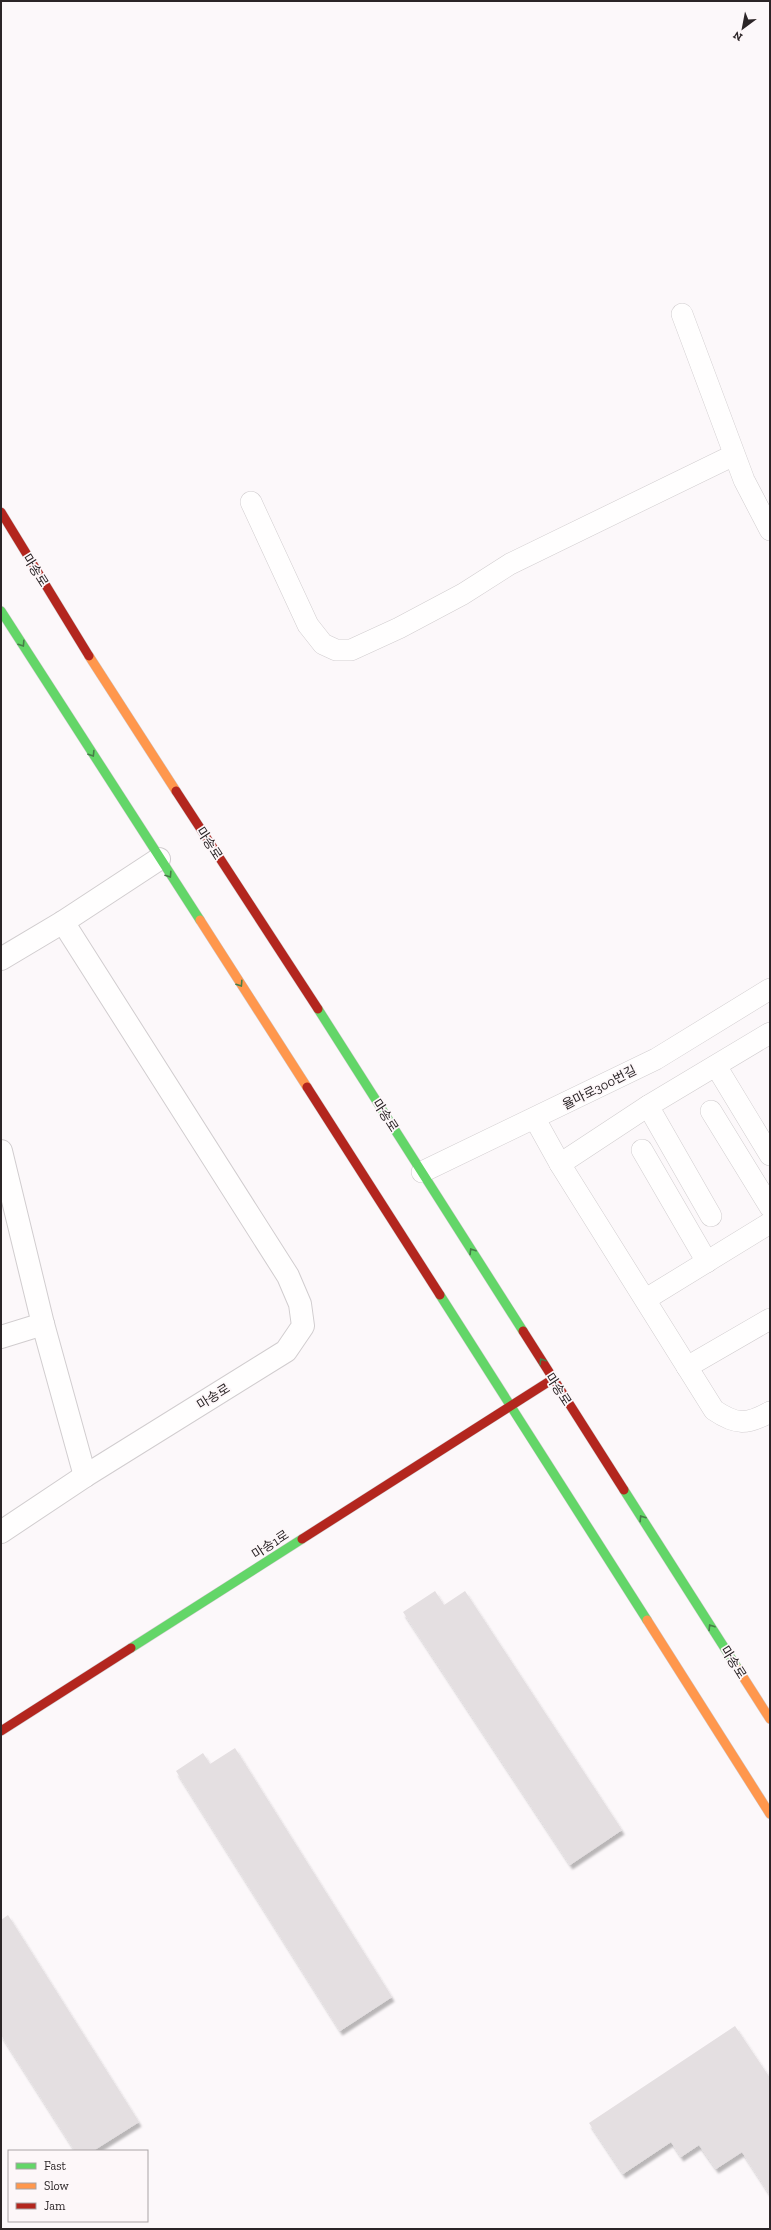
<svg xmlns="http://www.w3.org/2000/svg" width="771" height="2230" viewBox="0 0 771 2230" font-family="'Zilla Slab','Noto Sans KR',serif">
<style>
.building{fill:#e4dfe1;filter:url(#shadow)}
.lines{fill:none;stroke-linecap:round;stroke-linejoin:round}
.lane-casing{stroke:#d1cdcf;stroke-width:22}
.street-casing{stroke:#d1cdcf;stroke-width:24}
.fast-casing{stroke:#d1cdcf;stroke-width:10}
.slow-casing{stroke:#d1cdcf;stroke-width:10}
.jam-casing{stroke:#d1cdcf;stroke-width:10}
.lane{stroke:#fffefe;stroke-width:21}
.street{stroke:#fffefe;stroke-width:22}
.fast{stroke:#63d668;stroke-width:9}
.slow{stroke:#ff974d;stroke-width:9}
.jam{stroke:#b3261e;stroke-width:9}
.oneway{stroke:#477e48}
.labels{text-anchor:middle;stroke-width:3.5;stroke-linejoin:round;paint-order:stroke}
.street-label{font-size:13px;fill:#2b2527;stroke:#fdf7f9}
</style>
<defs>
<filter id="shadow"><feDropShadow dx="2.5" dy="4.5" stdDeviation="1" flood-color="#0004"/></filter>
</defs>
<rect width="100%" height="100%" fill="#fcf8fa"/>
<g class="building">
<polygon points="435,1591 444,1605 465,1591 622,1830 570,1865 403,1612"/>
<polygon points="235,1748 392,1997 340,2031 176,1771 203,1753 210,1764"/>
<polygon points="8,1915 139,2122 93,2151 75,2151 1,2035 1,1920"/>
<polygon points="735,2026 770,2078 770,2195 742,2152 716,2169 699,2145 681,2157 671,2142 623,2174 589,2123"/>
</g>
<g class="lines">
<defs>
<g id="lane">
<polyline points="682,314 744,480 770,530"/>
<polyline points="251,502 308,625 323,644 336,650 351,650 399,628 463,594 510,564 734,455"/>
<path d="M770 1033 648 1106 560 1164 714 1410C736 1425 747 1425 770 1412"/>
<polyline points="716,1066 770,1155"/>
<polyline points="648,1106 711,1216"/>
<polyline points="711,1111 770,1207"/>
<polyline points="535,1119 560,1164"/>
<polyline points="642,1150 707,1262"/>
<polyline points="422,1172 656,1059 770,989"/>
<polyline points="646,1299 770,1223"/>
<polyline points="687,1367 770,1319"/>
</g>
<g id="street">
<polyline points="1,959 63,922 159,859"/>
<polyline points="1,1151 43,1324 85,1476"/>
<polyline points="1,1337 43,1324"/>
<polyline points="1,1532 85,1476 286,1351 303,1326 300,1304 288,1276 63,922"/>
</g>
<g id="fast">
<polyline points="1,611 200,920"/>
<polyline points="318,1009 523,1331"/>
<polyline points="440,1295 647,1620"/>
<polyline points="624,1490 738,1669"/>
<polyline points="131,1648 302,1539"/>
</g>
<g id="slow">
<polyline points="89,656 176,791"/>
<polyline points="200,920 307,1087"/>
<polyline points="647,1620 770,1814"/>
<polyline points="738,1669 770,1719"/>
</g>
<g id="jam">
<polyline points="1,512 89,656"/>
<polyline points="176,791 318,1009"/>
<polyline points="307,1087 440,1295"/>
<polyline points="523,1331 624,1490"/>
<polyline points="302,1539 553,1379"/>
<polyline points="1,1731 131,1648"/>
</g>
</defs>
<use href="#lane" class="lane-casing"/>
<use href="#street" class="street-casing"/>
<use href="#fast" class="fast-casing"/>
<use href="#slow" class="slow-casing"/>
<use href="#jam" class="jam-casing"/>
<use href="#lane" class="lane"/>
<use href="#street" class="street"/>
<use href="#fast" class="fast"/>
<use href="#slow" class="slow"/>
<use href="#jam" class="jam"/>
</g>
<defs><path id="oneway-chevron" d="M-2-3.5L2.5 0L-2 3.5" fill="none" stroke-width="1.6" stroke-linecap="round" stroke-linejoin="round"/></defs>
<g class="oneway">
<use href="#oneway-chevron" transform="translate(22 644) rotate(57)"/>
<use href="#oneway-chevron" transform="translate(92 754) rotate(58)"/>
<use href="#oneway-chevron" transform="translate(169 875) rotate(57)"/>
<use href="#oneway-chevron" transform="translate(240 984) rotate(57)"/>
<use href="#oneway-chevron" transform="translate(472 1251) rotate(-122)"/>
<use href="#oneway-chevron" transform="translate(542 1361) rotate(-122)"/>
<use href="#oneway-chevron" transform="translate(642 1518) rotate(-123)"/>
<use href="#oneway-chevron" transform="translate(711 1627) rotate(-122)"/>
</g>
<g class="labels">
<g class="street-label">
<text transform="translate(36 570) rotate(58)" y="5">마송로</text>
<text transform="translate(210 843) rotate(57)" y="5">마송로</text>
<text transform="translate(599 1087) rotate(-27)" y="5">율마로300번길</text>
<text transform="translate(386 1115) rotate(57)" y="5">마송로</text>
<text transform="translate(559 1389) rotate(57)" y="5">마송로</text>
<text transform="translate(213 1396) rotate(-32)" y="5">마송로</text>
<text transform="translate(270 1544) rotate(-33)" y="5">마송1로</text>
<text transform="translate(734 1662) rotate(58)" y="5">마송로</text>
</g>
</g>
<rect width="771" height="2230" fill="none" stroke="#2b2527" stroke-width="4"/>
<rect x="8" y="2150" width="140" height="72" fill="#fdf7f9" stroke="#a9a3a5"/>
<rect x="16" y="2163" width="20" height="6" fill="#63d668" stroke="#a9a3a5"/>
<text x="44" y="2170" font-size="12" fill="#2b2527">Fast</text>
<rect x="16" y="2183" width="20" height="6" fill="#ff974d" stroke="#a9a3a5"/>
<text x="44" y="2190" font-size="12" fill="#2b2527">Slow</text>
<rect x="16" y="2203" width="20" height="6" fill="#b3261e" stroke="#a9a3a5"/>
<text x="44" y="2210" font-size="12" fill="#2b2527">Jam</text>
<g transform="translate(743 28) rotate(212)" stroke="#fdf7f9" stroke-width="3" paint-order="stroke">
<path d="M0-3L7 15L0 10L-7 15Z" fill="#2b2527"/>
<text y="-6" font-size="11" font-weight="bold" text-anchor="middle" fill="#2b2527">N</text>
</g>
</svg>
